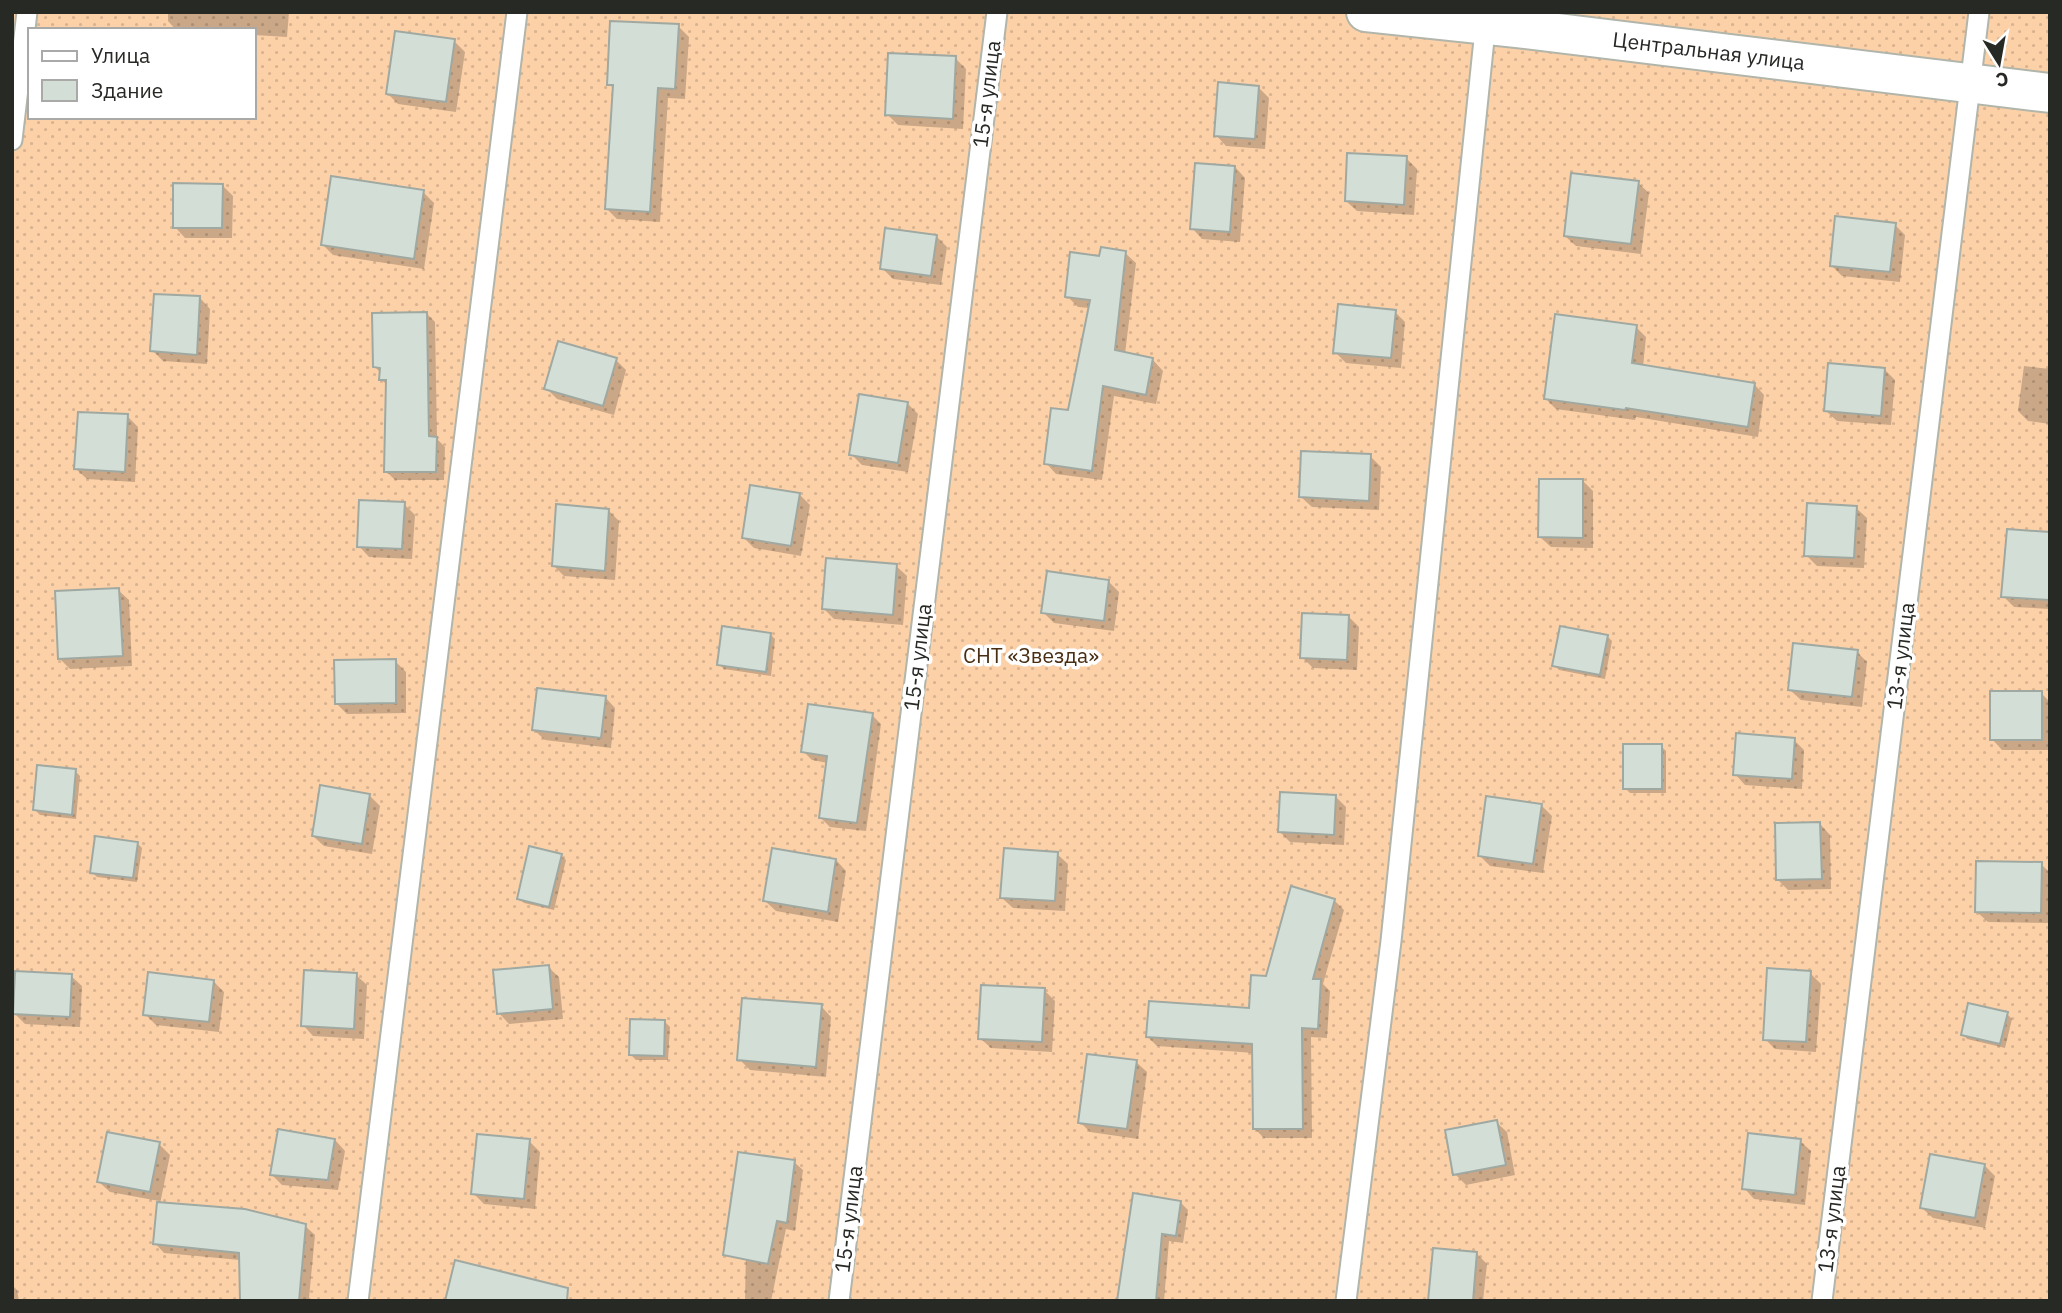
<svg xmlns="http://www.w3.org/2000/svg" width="2062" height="1313" viewBox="0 0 2062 1313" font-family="'IBM Plex Sans',sans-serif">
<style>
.garden{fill:url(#garden-dots);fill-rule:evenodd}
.shadow{fill:#0003}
.building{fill:#d3ded6;stroke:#9fa9a2;stroke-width:2}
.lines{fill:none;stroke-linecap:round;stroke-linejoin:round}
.service-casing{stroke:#b1b5aa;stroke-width:23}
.minor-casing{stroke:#b1b5aa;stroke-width:42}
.service{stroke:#fff;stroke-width:19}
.minor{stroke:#fff;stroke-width:38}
.labels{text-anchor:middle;stroke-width:7;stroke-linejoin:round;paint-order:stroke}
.street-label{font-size:21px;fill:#272925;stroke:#fff}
.park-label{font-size:21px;fill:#492e11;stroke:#fff}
</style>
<defs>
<pattern id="garden-dots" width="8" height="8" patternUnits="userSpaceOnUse" patternTransform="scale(1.75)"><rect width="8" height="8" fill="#fdd1a8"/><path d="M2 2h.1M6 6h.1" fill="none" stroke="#d9b390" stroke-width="1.8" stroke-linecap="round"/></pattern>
</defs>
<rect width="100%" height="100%" fill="#f6faef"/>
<path class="garden" d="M12 12H2050V1301H12ZM30 30H254V117H30Z"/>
<g class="shadow">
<polygon points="168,12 289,12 287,37 254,35 254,30 176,30 168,21"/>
<polygon points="678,26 689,37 685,99 668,98 660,222 617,219 606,208 615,90 609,84"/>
<polygon points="454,41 465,52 456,112 398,104 387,93"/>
<polygon points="955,58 966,69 963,129 898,125 887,114"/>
<polygon points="1259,88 1269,98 1265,149 1226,146 1216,135"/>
<polygon points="1406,158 1417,169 1414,215 1357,211 1346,201"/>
<polygon points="1235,167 1245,178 1240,242 1202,239 1192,228"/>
<polygon points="1638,183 1649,193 1641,254 1576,246 1565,236"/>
<polygon points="222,185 233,196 232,238 185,238 175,227"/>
<polygon points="423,192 434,203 424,269 333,255 323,245"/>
<polygon points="1895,225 1905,235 1900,282 1842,276 1831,265"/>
<polygon points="936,236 947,247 941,285 893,279 882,268"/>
<polygon points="1125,253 1136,263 1125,354 1153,360 1163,371 1156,404 1114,396 1102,480 1056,474 1046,463 1069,412 1090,308 1078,307 1067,296 1101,257"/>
<polygon points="200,298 210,309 207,364 163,361 152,350"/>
<polygon points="1395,312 1405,322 1401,368 1346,363 1335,352"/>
<polygon points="427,314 435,322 437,439 445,447 444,480 395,480 386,471 388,386 381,379 381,373 375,367"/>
<polygon points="1636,327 1646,337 1643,367 1754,384 1764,395 1758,437 1636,417 1635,420 1556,409 1545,398"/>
<polygon points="616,360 626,370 614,415 557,399 546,388"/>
<polygon points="2024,366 2050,369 2050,424 2028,421 2018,411"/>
<polygon points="1884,369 1895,380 1891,425 1837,421 1826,411"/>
<polygon points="907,403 918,414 908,472 862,465 851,454"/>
<polygon points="127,416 138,427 135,482 87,479 76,469"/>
<polygon points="1370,456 1381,467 1379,510 1312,507 1301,497"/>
<polygon points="1582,480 1593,491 1593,548 1551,547 1540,537"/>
<polygon points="799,494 810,505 801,556 754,548 744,538"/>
<polygon points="404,504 415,515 412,559 369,557 359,546"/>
<polygon points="1856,508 1867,518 1864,568 1817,566 1806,555"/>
<polygon points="608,510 619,521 615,580 564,576 554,566"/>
<polygon points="2050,533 2050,609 2014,607 2003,596"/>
<polygon points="896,566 907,576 903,625 834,619 823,608"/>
<polygon points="1108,581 1119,592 1114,631 1054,623 1043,612"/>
<polygon points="118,590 129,600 132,666 70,669 60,659"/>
<polygon points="1349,617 1359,627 1357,670 1313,668 1302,657"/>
<polygon points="770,634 775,639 771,676 724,669 719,664"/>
<polygon points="1607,636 1612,641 1605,679 1559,670 1554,665"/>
<polygon points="1857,652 1867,662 1862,707 1801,700 1790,690"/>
<polygon points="395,661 406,672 406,713 347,714 336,703"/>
<polygon points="2041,693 2050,702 2050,750 2002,750 1992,739"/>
<polygon points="605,697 615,708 611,748 545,740 534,730"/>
<polygon points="872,715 881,724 866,831 830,827 821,818 828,763 812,760 803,751"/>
<polygon points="1794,740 1804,750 1802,789 1745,785 1735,774"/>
<polygon points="1661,746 1666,751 1666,793 1630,793 1625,788"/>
<polygon points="75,771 80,776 76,819 40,815 35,810"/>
<polygon points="369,795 380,806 372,854 324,846 313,836"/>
<polygon points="1336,797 1346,807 1344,845 1290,842 1279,831"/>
<polygon points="1541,805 1552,816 1543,873 1490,866 1479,855"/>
<polygon points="1820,824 1830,835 1831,889 1788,890 1777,879"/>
<polygon points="137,843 142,848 137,882 97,877 92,872"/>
<polygon points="1057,854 1068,864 1065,911 1013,908 1002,898"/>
<polygon points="561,856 566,860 554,910 524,903 519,899"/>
<polygon points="836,860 846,871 838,922 776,911 765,901"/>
<polygon points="2041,864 2050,873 2050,923 1988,922 1977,912"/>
<polygon points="1334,900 1344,910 1323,984 1330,991 1327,1038 1311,1037 1312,1138 1264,1138 1255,1129 1254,1053 1157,1046 1148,1037 1251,1010 1268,977"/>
<polygon points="548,967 559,977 563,1019 509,1024 499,1013"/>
<polygon points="1810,973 1821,984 1816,1052 1775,1049 1765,1039"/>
<polygon points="356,975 367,985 364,1039 313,1036 303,1025"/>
<polygon points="71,976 82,986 80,1027 25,1024 15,1014"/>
<polygon points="213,981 224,992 219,1032 156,1025 145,1014"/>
<polygon points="1044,990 1055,1001 1052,1052 991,1048 980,1038"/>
<polygon points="821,1006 831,1017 826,1077 750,1070 739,1059"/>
<polygon points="2007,1014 2012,1019 2005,1048 1967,1039 1963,1034"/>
<polygon points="665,1022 670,1027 668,1060 636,1060 631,1055"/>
<polygon points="1136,1062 1147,1072 1138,1139 1090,1132 1080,1122"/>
<polygon points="1496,1122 1507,1132 1515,1175 1466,1185 1455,1174"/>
<polygon points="335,1140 345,1151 338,1190 282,1185 271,1174"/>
<polygon points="529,1141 540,1152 535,1209 484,1204 473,1193"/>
<polygon points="1800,1141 1811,1151 1805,1205 1754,1199 1744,1188"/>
<polygon points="159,1144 170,1155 160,1204 305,1226 315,1235 309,1298 316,1301 241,1301 240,1260 164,1253 155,1243 159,1201 110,1192 99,1182"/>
<polygon points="794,1162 803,1170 795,1231 786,1229 771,1301 745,1301 747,1194"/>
<polygon points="1984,1165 1995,1176 1985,1228 1933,1218 1922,1208"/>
<polygon points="1180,1202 1188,1210 1183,1243 1169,1241 1164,1301 1120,1301"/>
<polygon points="1476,1253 1487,1264 1483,1301 1430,1301"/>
<polygon points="12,1285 17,1290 19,1301 12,1301"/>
</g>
<g class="building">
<polygon points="610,21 679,24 675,89 658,88 650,212 605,209 613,85 607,85"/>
<polygon points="395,31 455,39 446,102 386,94"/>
<polygon points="888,53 956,56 953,119 885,115"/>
<polygon points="1218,82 1259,86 1255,139 1214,136"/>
<polygon points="1347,153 1407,156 1404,205 1345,201"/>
<polygon points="1195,163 1235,166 1230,232 1190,229"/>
<polygon points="1571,173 1639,181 1631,244 1564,236"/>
<polygon points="331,176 424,190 414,259 321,245"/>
<polygon points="173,183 223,184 222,228 173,228"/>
<polygon points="1835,216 1896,223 1890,272 1830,266"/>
<polygon points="885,228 937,235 931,276 880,269"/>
<polygon points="1101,247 1126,251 1115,350 1153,358 1146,395 1103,386 1092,471 1044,464 1051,408 1068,410 1090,300 1065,297 1070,252 1099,256"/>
<polygon points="154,294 200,296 197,355 150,351"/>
<polygon points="1338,304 1396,310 1391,358 1333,353"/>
<polygon points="427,312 429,436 437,437 436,472 384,472 386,380 379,380 380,368 373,367 372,313"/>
<polygon points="1555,314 1637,325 1632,363 1755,383 1748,427 1626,408 1625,410 1544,399"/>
<polygon points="558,341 617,358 603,406 544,389"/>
<polygon points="1828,363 1885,368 1881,416 1824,411"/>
<polygon points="859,394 908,402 898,463 849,455"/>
<polygon points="78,412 128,414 125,472 74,469"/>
<polygon points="1301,451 1371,454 1369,501 1299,497"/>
<polygon points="1539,479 1583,479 1583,538 1538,537"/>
<polygon points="750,485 800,493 791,546 742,538"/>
<polygon points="359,500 405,502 402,549 357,547"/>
<polygon points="1807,503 1857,506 1854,558 1804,556"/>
<polygon points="556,504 609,509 605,571 552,566"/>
<polygon points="2007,529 2050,532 2050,600 2001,597"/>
<polygon points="826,558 897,564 893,615 822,609"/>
<polygon points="1047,571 1109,580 1104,621 1041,613"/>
<polygon points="119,588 123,656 58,659 55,591"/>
<polygon points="1302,613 1349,615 1347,660 1300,658"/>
<polygon points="722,626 771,633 766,672 717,665"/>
<polygon points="1560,626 1608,635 1600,675 1552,666"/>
<polygon points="1793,643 1858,650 1852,697 1788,690"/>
<polygon points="396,659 396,703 335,704 334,660"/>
<polygon points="537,688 606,696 601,738 532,730"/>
<rect x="1990" y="691" width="52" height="49"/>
<polygon points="808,704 873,713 857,823 819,818 827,756 801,752"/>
<polygon points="1736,733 1795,738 1792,779 1733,775"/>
<rect x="1623" y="744" width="39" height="45"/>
<polygon points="37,765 76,769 72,815 33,810"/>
<polygon points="320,785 370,794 362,844 312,836"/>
<polygon points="1280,792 1336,795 1334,835 1278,832"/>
<polygon points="1486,796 1542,804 1533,864 1478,856"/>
<polygon points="1820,822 1822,879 1776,880 1775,823"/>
<polygon points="95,836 138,842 133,878 90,873"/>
<polygon points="529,846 562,854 549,907 517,899"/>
<polygon points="772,848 836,859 828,912 763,901"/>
<polygon points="1004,848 1058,852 1055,901 1000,898"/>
<polygon points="1976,861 2042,862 2041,913 1975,912"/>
<polygon points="1291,886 1335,899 1313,979 1321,979 1318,1029 1302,1028 1303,1129 1253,1129 1252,1044 1146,1037 1149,1001 1249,1008 1251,975 1266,976"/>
<polygon points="549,965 553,1009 497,1014 493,970"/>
<polygon points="1767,968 1811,971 1806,1042 1763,1040"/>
<polygon points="304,970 357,973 354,1029 301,1026"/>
<polygon points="15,971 72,974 70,1017 13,1014"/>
<polygon points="148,972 214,980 209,1022 143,1015"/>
<polygon points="981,985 1045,988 1042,1042 978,1039"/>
<polygon points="742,998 822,1004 816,1067 737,1060"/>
<polygon points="1968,1003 2008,1012 2000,1044 1961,1035"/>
<polygon points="630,1019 665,1020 664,1056 629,1055"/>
<polygon points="1087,1054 1137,1060 1127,1129 1078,1123"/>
<polygon points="1497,1120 1506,1165 1453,1175 1445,1130"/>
<polygon points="278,1129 335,1139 328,1180 270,1175"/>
<polygon points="107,1132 160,1142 150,1192 97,1182"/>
<polygon points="1748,1133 1801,1139 1795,1195 1742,1189"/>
<polygon points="477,1134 530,1139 524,1199 471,1194"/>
<polygon points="738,1152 795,1160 787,1223 777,1221 768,1264 723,1255"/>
<polygon points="1930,1154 1985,1164 1975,1218 1920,1208"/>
<polygon points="1133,1193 1181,1201 1176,1236 1162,1234 1156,1301 1117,1301"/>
<polygon points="157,1202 245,1209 306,1224 299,1301 240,1301 239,1253 153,1244"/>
<polygon points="1433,1248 1477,1252 1473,1301 1428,1301"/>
<polygon points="455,1260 568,1288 567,1301 445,1301"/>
</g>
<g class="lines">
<defs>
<g id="service">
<polyline points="12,140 27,12"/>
<polyline points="358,1301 517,12"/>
<polyline points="839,1301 997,12"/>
<polyline points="1346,1301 1391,941 1486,20"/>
<polyline points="1822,1301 1979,12"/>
</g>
<g id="minor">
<path id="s1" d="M1366 12 1517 28 2050 93"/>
</g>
</defs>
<use href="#service" class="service-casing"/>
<use href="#minor" class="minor-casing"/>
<use href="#service" class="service"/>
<use href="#minor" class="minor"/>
</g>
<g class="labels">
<g class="street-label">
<text dy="7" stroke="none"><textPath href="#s1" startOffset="345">Центральная улица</textPath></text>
<text transform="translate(987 94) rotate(-83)" y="7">15-я улица</text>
<text transform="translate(1901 656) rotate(-83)" y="7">13-я улица</text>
<text transform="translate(918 657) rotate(-83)" y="7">15-я улица</text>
<text transform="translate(849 1219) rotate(-83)" y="7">15-я улица</text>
<text transform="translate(1832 1219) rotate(-83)" y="7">13-я улица</text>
</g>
<g class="park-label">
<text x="1031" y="663">СНТ «Звезда»</text>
</g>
</g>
<rect width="2062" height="1313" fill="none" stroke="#272925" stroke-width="28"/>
<rect x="28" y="28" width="228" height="91" fill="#ffffff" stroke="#a9a9a8" stroke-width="2"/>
<rect x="42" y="51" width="35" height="10" fill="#ffffff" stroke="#a9a9a8" stroke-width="2"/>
<text x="91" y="63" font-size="21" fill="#272925">Улица</text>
<rect x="42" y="80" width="35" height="21" fill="#d3ded6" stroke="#a9a9a8" stroke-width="2"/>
<text x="91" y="98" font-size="21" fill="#272925">Здание</text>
<g transform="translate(1999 63) rotate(169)" stroke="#ffffff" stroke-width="5" paint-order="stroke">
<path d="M0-5L12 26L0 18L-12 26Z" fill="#272925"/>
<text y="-10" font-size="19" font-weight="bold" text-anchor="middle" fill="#272925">С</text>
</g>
</svg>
